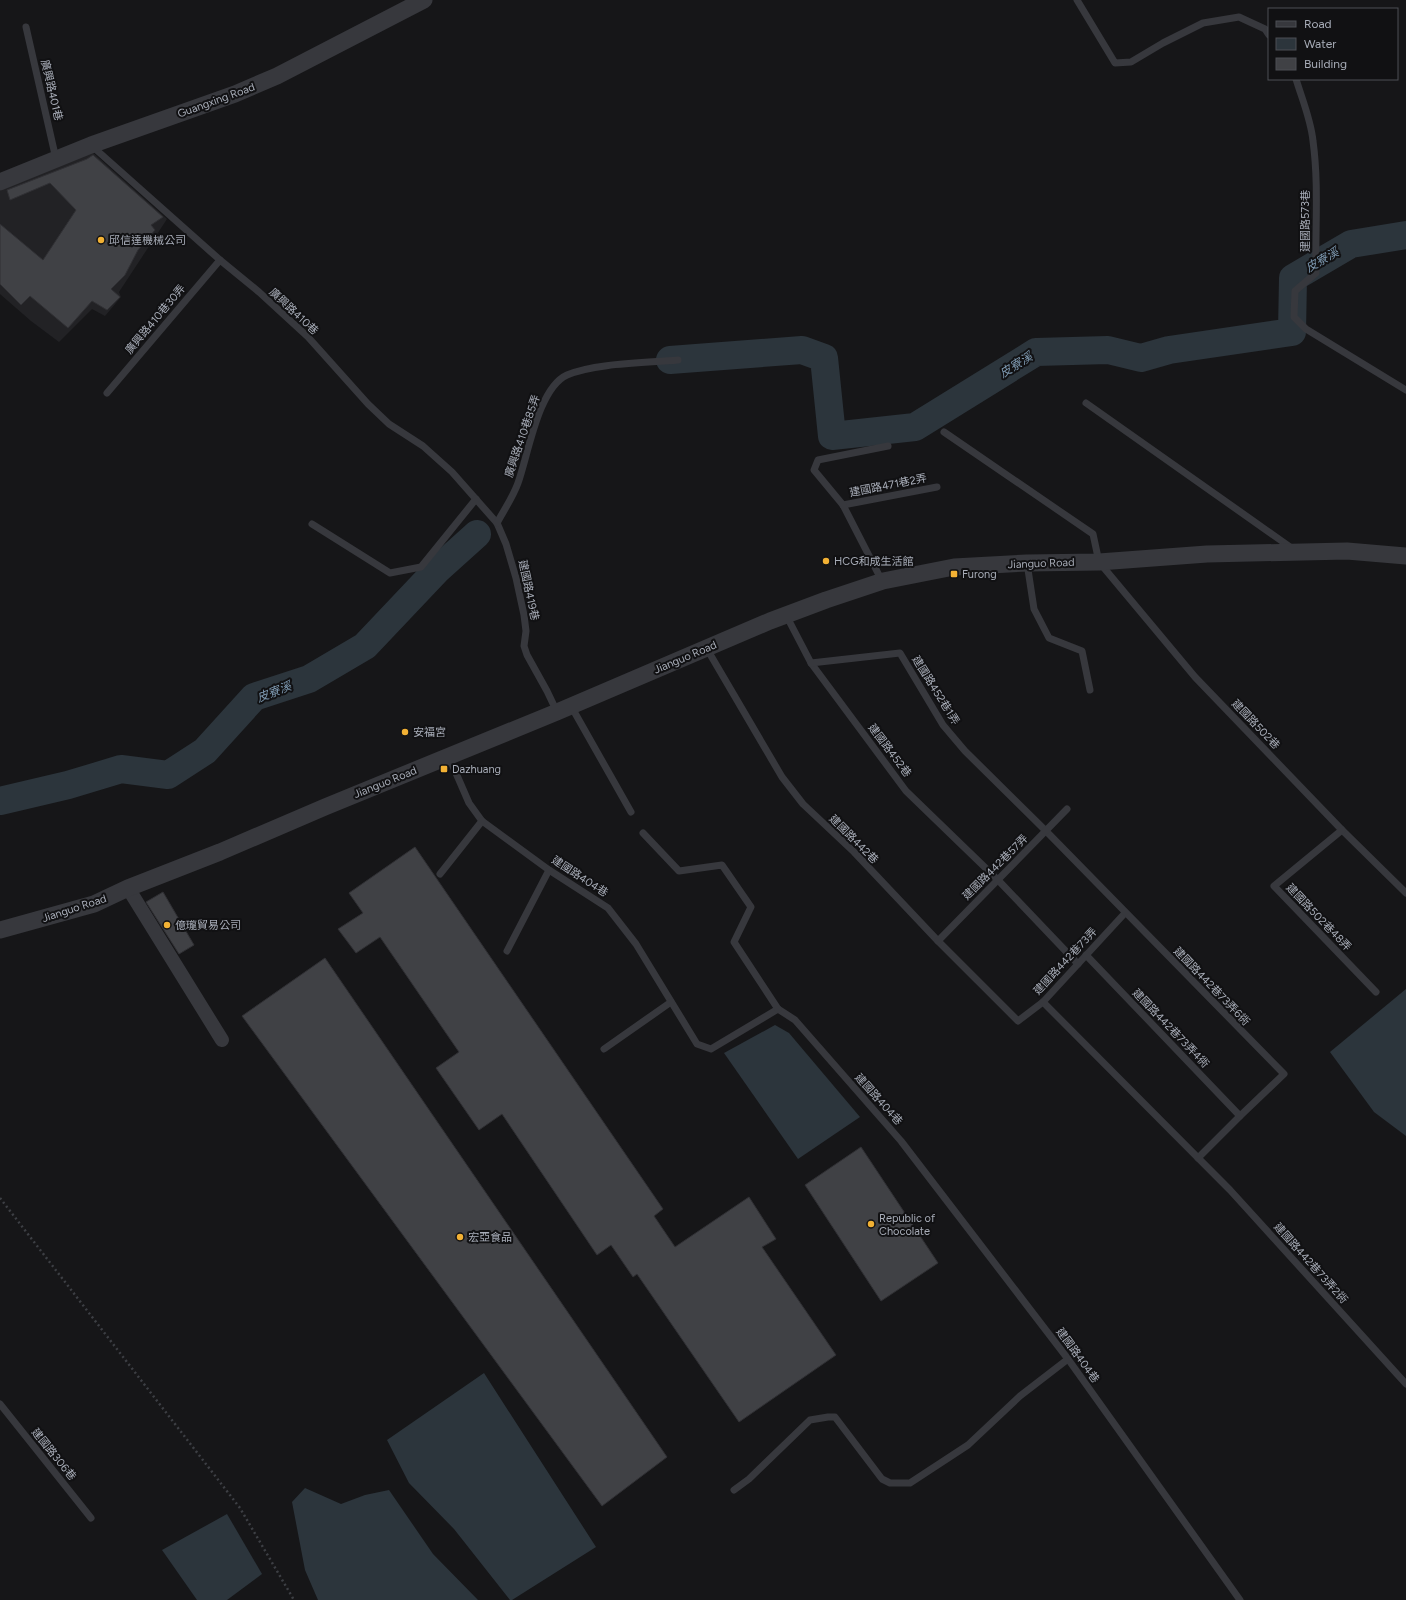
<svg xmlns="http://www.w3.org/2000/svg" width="1406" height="1600" viewBox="0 0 1406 1600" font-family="Figtree,'Noto Sans TC',sans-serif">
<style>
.built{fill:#222225}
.water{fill:#2c353c}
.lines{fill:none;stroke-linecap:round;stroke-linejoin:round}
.river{stroke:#2c353c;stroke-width:28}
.building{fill:#404145;stroke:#303034}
.path{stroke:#3d3f44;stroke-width:2.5;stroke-dasharray:2 3;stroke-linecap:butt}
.service{stroke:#37383d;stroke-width:7}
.minor{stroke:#37383d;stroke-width:14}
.tertiary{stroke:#37383d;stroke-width:17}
.poi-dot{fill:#f2b134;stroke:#111113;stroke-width:1.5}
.labels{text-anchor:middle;stroke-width:4;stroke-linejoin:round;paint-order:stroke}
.street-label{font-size:11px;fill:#a8adb8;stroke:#111113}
.poi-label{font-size:11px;fill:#a8adb8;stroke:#111113;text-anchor:start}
.water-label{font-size:12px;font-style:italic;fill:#7f9bb3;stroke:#111113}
</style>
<rect width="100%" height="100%" fill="#161618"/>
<polygon class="built" points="90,150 167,219 119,292 121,297 105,316 92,309 59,342 31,321 0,294 0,190"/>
<g class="water">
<polygon points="1406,989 1406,1136 1374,1112 1330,1052"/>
<polygon points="775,1025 789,1033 860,1117 798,1159 724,1053"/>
<polygon points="484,1373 596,1547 512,1600 510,1600 454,1529 409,1483 387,1440"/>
<polygon points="305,1488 341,1504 365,1495 389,1490 433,1554 478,1600 318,1600 305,1570 292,1502"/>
<polygon points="227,1514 262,1574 227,1600 197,1600 162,1550"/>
</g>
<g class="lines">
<g class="river">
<polyline points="670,360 802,350 824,358 832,436 915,427 1036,352 1108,350 1141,358 1169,350 1292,332 1293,278 1351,244 1406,235"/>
<polyline points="0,801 68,785 121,769 168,775 205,751 254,697 309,679 365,646 437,570 477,534"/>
</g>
</g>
<g class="building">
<polygon points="93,155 163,217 151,225 155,230 138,250 125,275 111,289 120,297 107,310 92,301 68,328 30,296 21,305 0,284 0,224 43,260 76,210 50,183 10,200 7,190 87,159"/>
<polygon points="415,847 663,1209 654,1216 675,1247 749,1197 776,1239 762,1247 836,1355 739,1422 637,1274 633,1277 611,1245 597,1255 502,1114 479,1130 436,1068 459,1052 380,937 356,953 338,929 363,913 349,893"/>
<polygon points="163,892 194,945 179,954 146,902"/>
<polygon points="325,958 667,1457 602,1506 242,1016"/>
<polygon points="861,1147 938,1263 881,1301 805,1185"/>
</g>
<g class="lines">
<polyline class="path" points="0,1198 240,1508 294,1600"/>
<g class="service">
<polyline points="1077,0 1115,63 1131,62 1163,43 1203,23 1239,17 1265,29 1269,35"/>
<polyline points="26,27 56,159"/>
<path d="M1296 79C1302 99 1311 120 1313 141 1319 185 1315 229 1316 273L1295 291 1294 317 1306 329 1406 390"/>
<polyline points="92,146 220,260 259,292 308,337 368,404 389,424 423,446 452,472 497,523 506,544 516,578 524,615 526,631 524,646 527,655 547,691 557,712"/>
<polyline points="107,393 220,260"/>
<polyline points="1086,403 1293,549"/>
<polyline points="944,432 1093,534 1099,562 1195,677 1342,830 1406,893"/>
<polyline points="843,505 937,487"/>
<path d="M497 523C504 510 513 497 518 483 528 456 538 388 567 375 595 363 646 363 678 360"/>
<polyline points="312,524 390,573 421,567 476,499"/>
<polyline points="1027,563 1034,609 1049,638 1082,651 1090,690"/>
<polyline points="882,581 843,505 814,470 818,460 888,446"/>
<polyline points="786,615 811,663 906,791 998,880 1078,964"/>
<polyline points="707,649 782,777 803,804 854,852 938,941 1018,1021 1043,1002 1125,913"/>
<polyline points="811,663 900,653 943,725 965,751 1046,831 1284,1074 1240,1116 1198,1158"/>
<polyline points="571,706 631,812"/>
<polyline points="449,757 469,803 482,821 549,870 608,908 636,944 697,1044 711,1049 778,1009 795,1020 901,1141 1068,1359 1240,1600"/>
<polyline points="1342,830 1274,886 1376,992"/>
<polyline points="643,833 679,871 722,865 751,907 734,942 778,1009"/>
<polyline points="440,874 482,821"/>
<polyline points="938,941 1067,809"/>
<polyline points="507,951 549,870"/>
<polyline points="1086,955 1240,1116"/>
<polyline points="1043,1002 1230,1190 1406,1384"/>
<polyline points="604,1049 671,1002"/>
<polyline points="0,1404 91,1518"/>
<polyline points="734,1490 749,1479 810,1420 828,1417 835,1417 882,1479 890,1483 910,1483 968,1445 1020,1396 1068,1359"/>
</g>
<polyline class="minor" points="128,888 222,1040"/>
<g class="tertiary">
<polyline points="0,182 91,145 235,94 277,76 424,0"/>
<polyline points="0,930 94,904 128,888 220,852 325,807 557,712 770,621 826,600 883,581 954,567 1027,563 1099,562 1207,554 1347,551 1406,556"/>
</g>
</g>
<g class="poi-dot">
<circle cx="101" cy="240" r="4"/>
<circle cx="826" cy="561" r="4"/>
<rect x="950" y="570" width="8" height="8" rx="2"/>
<circle cx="405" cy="732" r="4"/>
<rect x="440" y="765" width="8" height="8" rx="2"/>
<circle cx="167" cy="925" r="4"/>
<circle cx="871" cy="1224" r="4"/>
<circle cx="460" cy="1237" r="4"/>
</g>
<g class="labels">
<g class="street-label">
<text transform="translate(52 90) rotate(77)" y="4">廣興路401巷</text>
<text transform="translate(216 100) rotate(-20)" y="4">Guangxing Road</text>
<text transform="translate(1305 221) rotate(-90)" y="4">建國路573巷</text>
<text transform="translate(294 311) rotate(43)" y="4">廣興路410巷</text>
<text transform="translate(155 319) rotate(-50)" y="4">廣興路410巷30弄</text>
<text transform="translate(522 436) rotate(-71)" y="4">廣興路410巷85弄</text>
<text transform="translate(888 485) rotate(-11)" y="4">建國路471巷2弄</text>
<text transform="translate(1041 563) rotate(-2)" y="4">Jianguo Road</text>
<text transform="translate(529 590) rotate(78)" y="4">建國路419巷</text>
<text transform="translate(685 657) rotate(-23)" y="4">Jianguo Road</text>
<text transform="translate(936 690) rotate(58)" y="4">建國路452巷1弄</text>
<text transform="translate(1256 724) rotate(46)" y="4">建國路502巷</text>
<text transform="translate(890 750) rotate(53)" y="4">建國路452巷</text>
<text transform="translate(385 782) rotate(-22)" y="4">Jianguo Road</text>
<text transform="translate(854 839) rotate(45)" y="4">建國路442巷</text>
<text transform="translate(995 867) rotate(-45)" y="4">建國路442巷57弄</text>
<text transform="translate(580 876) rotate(33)" y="4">建國路404巷</text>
<text transform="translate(74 908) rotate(-18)" y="4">Jianguo Road</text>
<text transform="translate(1319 917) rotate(46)" y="4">建國路502巷48弄</text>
<text transform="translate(1065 961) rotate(-47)" y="4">建國路442巷73弄</text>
<text transform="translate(1212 986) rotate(46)" y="4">建國路442巷73弄6衖</text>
<text transform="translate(1171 1028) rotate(46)" y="4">建國路442巷73弄4衖</text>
<text transform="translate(879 1099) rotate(48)" y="4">建國路404巷</text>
<text transform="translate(1311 1263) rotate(48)" y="4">建國路442巷73弄2衖</text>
<text transform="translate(1078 1355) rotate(54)" y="4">建國路404巷</text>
<text transform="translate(54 1454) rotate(51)" y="4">建國路306巷</text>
</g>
<g class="poi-label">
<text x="109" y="244">邱信達機械公司</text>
<text x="834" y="565">HCG和成生活館</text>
<text x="962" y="578">Furong</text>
<text x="413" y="736">安福宮</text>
<text x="452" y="773">Dazhuang</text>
<text x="175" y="929">億瓏貿易公司</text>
<text x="879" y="1222">Republic of<tspan x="879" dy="13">Chocolate</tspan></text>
<text x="468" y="1241">宏亞食品</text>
</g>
<g class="water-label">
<text transform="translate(1322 260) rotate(-30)" y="4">皮寮溪</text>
<text transform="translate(1016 365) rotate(-32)" y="4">皮寮溪</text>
<text transform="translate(274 692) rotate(-21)" y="4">皮寮溪</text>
</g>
</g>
<rect x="1268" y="8" width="130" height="72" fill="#111113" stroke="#4d4f55"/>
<rect x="1276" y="21" width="20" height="6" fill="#37383d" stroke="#4d4f55"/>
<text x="1304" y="28" font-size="12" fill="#a8adb8">Road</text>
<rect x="1276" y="38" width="20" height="12" fill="#2c353c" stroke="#4d4f55"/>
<text x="1304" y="48" font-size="12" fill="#a8adb8">Water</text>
<rect x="1276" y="58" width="20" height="12" fill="#404145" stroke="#4d4f55"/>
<text x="1304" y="68" font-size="12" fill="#a8adb8">Building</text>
</svg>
